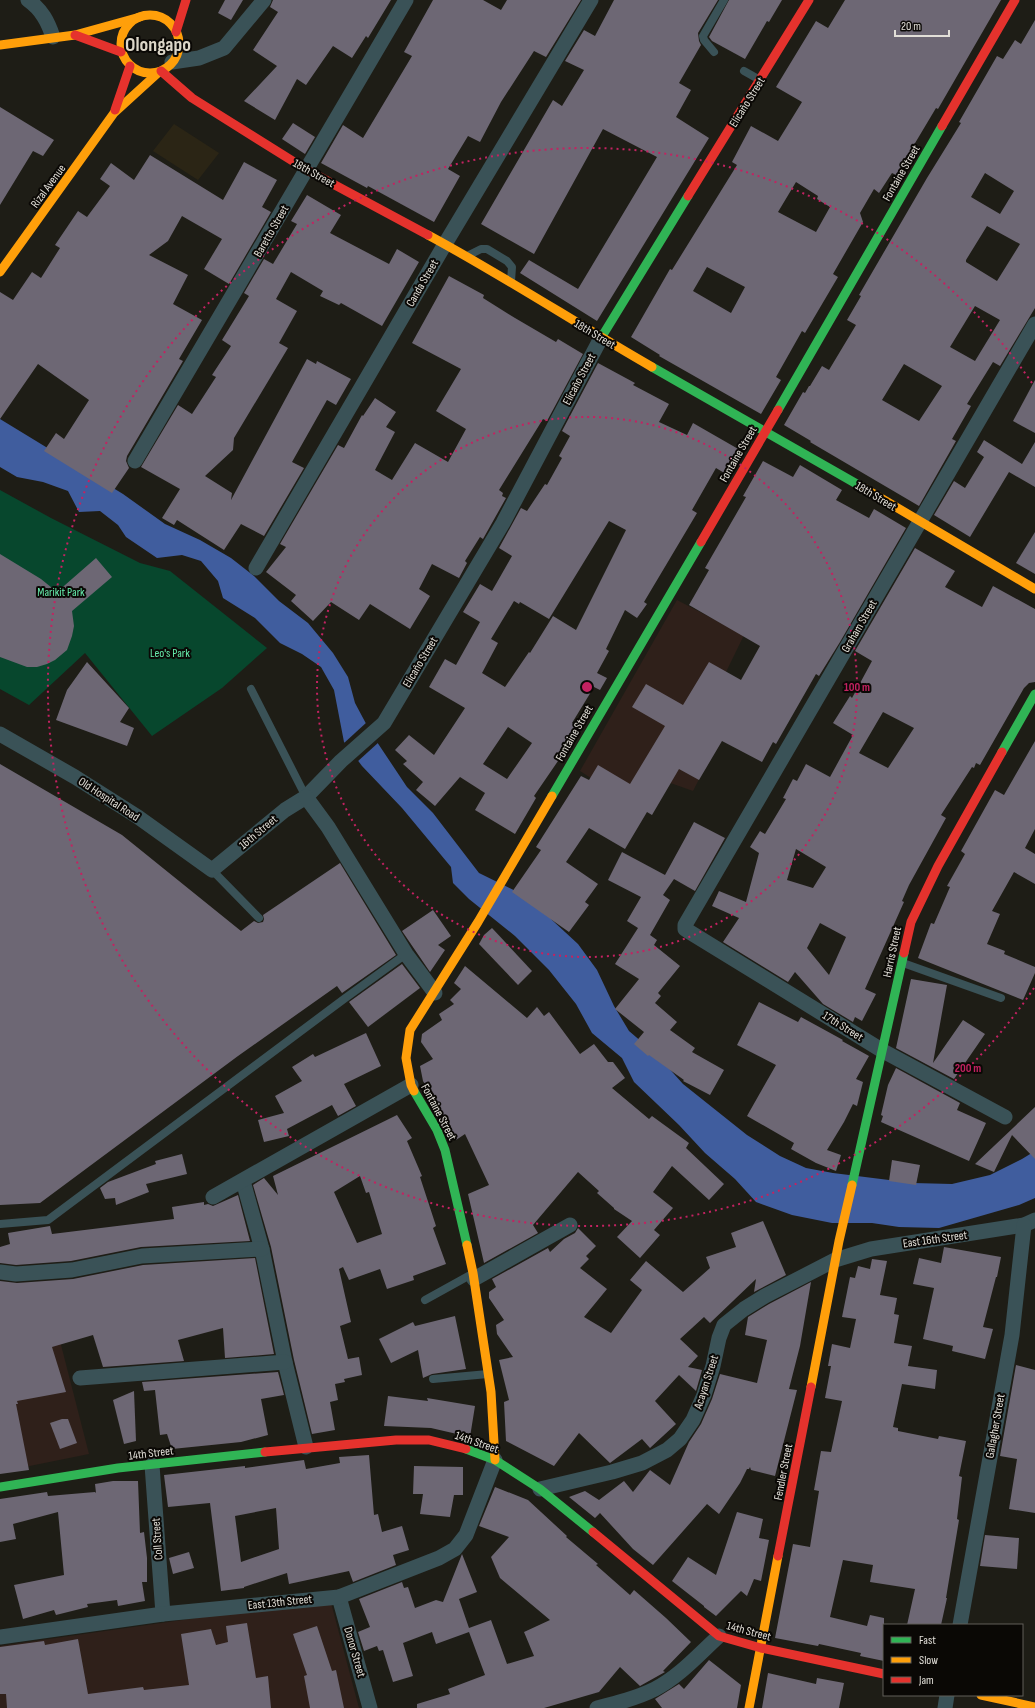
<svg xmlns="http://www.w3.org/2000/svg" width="1035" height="1708" viewBox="0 0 1035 1708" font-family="'Sofia Sans Condensed',sans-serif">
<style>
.built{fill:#2b2515}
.education{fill:#2f201a}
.green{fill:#07472d}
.water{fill:#405d9e}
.pier{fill:#1e1d16}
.building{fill:#6d6774;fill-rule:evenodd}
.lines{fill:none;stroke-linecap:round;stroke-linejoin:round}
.lane{stroke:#3a5257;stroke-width:8}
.street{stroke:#3a5257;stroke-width:15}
.fast{stroke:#30b455;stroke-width:9}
.slow{stroke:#ff9f0a;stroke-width:9}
.jam{stroke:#e5322d;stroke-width:9}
.ring{fill:none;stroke:#c42261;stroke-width:2;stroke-dasharray:2 4}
.labels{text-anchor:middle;stroke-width:4;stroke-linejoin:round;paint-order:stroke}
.street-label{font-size:12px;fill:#e2dfd8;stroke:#0a0805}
.park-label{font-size:12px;fill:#67efae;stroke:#0a0805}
.town-label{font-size:20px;font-weight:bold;fill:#dcd6c8;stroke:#0a0805}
.centre{fill:#c42261;stroke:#0a0805;stroke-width:2}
.ring-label{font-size:12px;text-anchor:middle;font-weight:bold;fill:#c42261;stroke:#0a0805;stroke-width:4;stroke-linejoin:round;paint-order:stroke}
</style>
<rect width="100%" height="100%" fill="#1e1d16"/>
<polygon class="built" points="174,124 219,153 198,180 153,151"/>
<g class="education">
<polygon points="677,600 744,635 694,738 713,752 693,791 662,780 642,811 580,771"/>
<polygon points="0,1298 49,1298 89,1454 0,1472"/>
<polygon points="330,1599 359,1708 0,1708 0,1646"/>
</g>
<polygon class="green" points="0,490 51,518 140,563 170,571 267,648 222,688 152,736 85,653 29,705 0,689"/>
<polygon class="water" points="0,419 123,494 165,524 200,540 231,558 254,576 279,601 308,623 333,653 348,677 355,703 371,733 407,787 433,813 479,873 534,900 552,920 578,944 597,970 614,1006 629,1031 657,1055 683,1084 747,1135 780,1156 806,1168 833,1173 913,1183 952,1184 990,1175 1022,1159 1035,1151 1035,1198 1019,1205 939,1228 899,1227 872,1223 832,1223 792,1215 756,1202 735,1179 705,1153 679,1125 634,1082 622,1058 592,1033 576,1004 549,970 515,936 469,899 453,883 451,867 402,808 362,766 344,742 334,690 321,667 302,654 280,643 255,618 223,598 218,581 201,561 182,555 157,558 126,537 118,525 100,511 79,512 68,491 43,482 17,477 0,467"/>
<polygon class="pier" points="367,722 379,742 357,762 343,744"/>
<g class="building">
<polygon points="225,0 243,0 231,20 218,13"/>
<polygon points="273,0 391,0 368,38 366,36 352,58 333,46 306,85 297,79 275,120 244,101 277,66 253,50 278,12 270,7"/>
<polygon points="433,0 483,0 501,10 507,0 581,0 546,57 534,51 501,102 480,142 468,136 448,169 460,176 434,222 368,186 367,188 321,163 343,125 363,138 412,56 404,52"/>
<polygon points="614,0 718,0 698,33 699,41 701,45 679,83 691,90 676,117 709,138 597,321 520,273 529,260 578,289 657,157 603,129 534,254 481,224 553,100 562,106 584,70 565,61 584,30 595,36"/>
<polygon points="729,0 782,0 769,22 767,21 745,59 712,41 709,37"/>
<path d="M845 0H1001L938 109 936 108 896 175 892 173 879 193 874 189 860 213 863 222 833 274 838 277 805 333 802 331 776 377 781 380 761 414 659 356 660 355 631 337 670 269 672 270 737 165 732 162 751 126 778 141 802 102 776 87 816 21 828 28ZM796 182 818 196 817 199 830 207 816 232 778 212ZM707 267 745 287 731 313 693 291Z"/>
<path d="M1035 20V308L1000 366 993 362 967 404 971 406 952 439 956 441 919 506 810 442 811 441 784 425 803 392 805 393 809 386H810L822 366 829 370 856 325 847 320 861 296 859 295 927 178 961 123 959 122 997 56 1003 59 1015 40 1021 44ZM985 173 1014 191 1000 214 971 197ZM987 226 1020 244 997 281 966 262V260ZM975 306 1000 320 975 361 950 347ZM904 364 942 386 919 421 882 400Z"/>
<polygon points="0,107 54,140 43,156 33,151 0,205"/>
<polygon points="293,123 315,137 305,154 282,139"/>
<polygon points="150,155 223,200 244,162 277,180 262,207 271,212 229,284 204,269 222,239 182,216 168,241 149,255 188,275 173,304 202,320 179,359 183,361 127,456 126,461 129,468 112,493 44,451 56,433 64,439 89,400 38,364 0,419 0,292 13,300 32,272 41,278 60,248 55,245 78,211 87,217 110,186 100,179 111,163 134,180"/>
<polygon points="307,195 341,215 330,233 389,264 397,249 419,262 382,326 341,303 339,305 320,296 323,291 291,272 276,299 297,311 279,343 288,348 234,438 233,450 205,476 232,493 231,500 307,359 316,364 317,361 351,379 336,405 327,400 292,462 304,468 264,536 241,524 224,550 177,520 174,525 162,518 180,489 141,467 178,405 192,414 216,377 212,375 231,346 222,340 249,296 244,293 264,259 273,264 297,224 291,221"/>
<polygon points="449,276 484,295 483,298 515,318 556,342 558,339 583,354 547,421 543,419 499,490 503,493 502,496 506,498 483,539 480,537 465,561 467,563 459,578 432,564 419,589 430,596 410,629 370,604 359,620 331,602 313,621 291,601 296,595 266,572 286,547 280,544 338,445 344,448 362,415 363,416 375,398 396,412 386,427 395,432 375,470 392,480 415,443 448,462 466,429 436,411 461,369 412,343"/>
<path d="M598 363 635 383 633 385 669 404 659 422 687 435 693 423 740 450 726 474 716 468 692 510 697 513 644 602 647 604 637 618 625 610 606 649 609 651 597 673 607 678 600 690 594 687 572 723 578 727 558 761 534 796 536 798 515 834 475 810 485 793 460 777 435 806 416 790 423 782 403 764 407 761 395 750 409 735 434 755 465 708 429 687 445 659 456 665 480 622 463 612 480 584 492 591 512 556 499 548 521 508 527 511 545 484 547 485 562 458 559 456 570 436 562 431ZM609 521 626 530 576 630 553 616 530 653 529 652 505 687 482 673 498 643 491 639 514 601 519 604 520 602 549 619ZM508 727 532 743 507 779 483 764Z"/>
<polygon points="1035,380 1035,433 1013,421"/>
<polygon points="984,440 1022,464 1035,442 1035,487 1009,472 970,537 934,515 954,481 965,488 984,457 977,452"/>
<polygon points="763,461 793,477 800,465 842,490 836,500 869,518 874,509 906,528 840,642 819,676 816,674 776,744 773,742 762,762 722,741 699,780 679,769 652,815 647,812 625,849 589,828 566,862 598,884 585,902 589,905 569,932 512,892 541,850 536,847 581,776 589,780 598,765 630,784 665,726 632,707 646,684 683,705 709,662 741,680 760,646 689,605 709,570 705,568 746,497 743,496"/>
<polygon points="1035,532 1035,574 1016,563"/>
<path d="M915 548 955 571 945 587 982 607 993 586 1035 609V682L1029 683 1024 688 980 765 976 763 974 768 972 767 941 815 946 818 909 885 902 901 904 902 865 989 876 994 862 1021 855 1017 853 1022 823 1004 795 972 788 982 723 942 739 918 712 906 719 891 746 902 759 853 750 847 760 831 765 834 786 799 783 798 793 779 797 781 806 764 830 777 853 735 833 723 850 696 852 698 872 661 855 651ZM883 712 914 728 888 768 859 753ZM796 849 826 867 813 888 787 880ZM820 923 846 937 829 975 807 948Z"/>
<polygon points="0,554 41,579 57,592 96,558 112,577 72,611 74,626 72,636 67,650 55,660 47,664 37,667 27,667 0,657"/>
<polygon points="87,662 129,708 120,722 134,728 127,746 56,720 67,690"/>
<polygon points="1035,741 1035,829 1025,848 1035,854 1035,884 1014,872 992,911 1000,914 987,944 1005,951 1004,954 1035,967 1035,973 1023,1000 918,958 931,923 934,924 950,887 947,886 965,854 961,851 995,790 1004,795"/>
<polygon points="0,764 122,835 241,931 254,921 258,923 263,922 264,919 263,915 340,863 396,955 342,993 337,986 238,1056 40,1203 0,1205"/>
<polygon points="694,822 725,838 695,891 674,879 663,895 670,900 650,935 657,940 654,945 680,966 658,993 661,996 655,1003 677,1022 670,1030 695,1048 692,1052 724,1070 710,1095 683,1081 684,1080 649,1055 648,1056 634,1044 644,1032 615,1009 639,979 615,964 638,928 627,921 641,897 608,880 622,852 665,875"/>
<polygon points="433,910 451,936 438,945 445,950 430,972 402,931"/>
<polygon points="492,928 532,971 518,985 479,944 484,935"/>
<polygon points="402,964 420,988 368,1027 349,1002"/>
<polygon points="465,966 527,1018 537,1007 544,1016 549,1012 580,1054 594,1044 608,1062 613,1062 625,1078 612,1088 649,1119 652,1116 689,1143 686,1148 724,1184 709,1200 672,1166 653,1192 673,1208 654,1230 660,1235 640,1258 617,1237 632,1221 614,1209 614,1208 597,1193 599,1191 578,1172 533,1225 538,1233 484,1263 468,1194 489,1185 465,1134 456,1140 453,1137 448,1124 423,1081 420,1066 433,1059 421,1042 422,1034 442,1020 439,1014 454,1004 450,1000 461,989 454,983"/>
<polygon points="911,979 947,985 933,1063 963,1020 985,1034 954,1079 896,1048"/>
<polygon points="759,1002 798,1022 801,1017 843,1040 842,1041 869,1056 856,1079 863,1082 857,1106 853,1104 844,1122 827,1150 841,1155 836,1171 816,1163 791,1149 794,1143 747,1116 776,1065 737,1045"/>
<polygon points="366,1033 381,1066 344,1084 356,1106 338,1116 332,1105 287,1129 289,1136 264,1142 258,1120 284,1113 275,1096 302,1081 292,1067 313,1054 315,1057"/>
<polygon points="896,1068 960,1103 957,1110 986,1123 969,1161 881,1122 883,1116 881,1115 888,1085"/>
<polygon points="1035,1107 1035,1159 1012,1135 994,1172 975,1164"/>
<path d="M397 1115 412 1138 407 1141 422 1176 420 1177 436 1226 433 1228 446 1264 413 1276 414 1280 387 1289 380 1269 349 1280 343 1267 339 1269 351 1322 340 1326 348 1359 359 1357 362 1375 344 1379 345 1382 335 1384 338 1400 330 1402 335 1430 312 1434 294 1360 271 1247 253 1185 264 1178 278 1195 273 1176ZM360 1176 366 1193 369 1192 382 1234 357 1243 334 1192Z"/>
<polygon points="182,1154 187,1174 146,1184 149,1192 116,1205 115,1198 105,1199 100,1188 108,1182 156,1164 155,1161"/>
<polygon points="892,1160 920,1165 916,1185 889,1181"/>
<polygon points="238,1195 250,1241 141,1247 71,1261 16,1265 0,1263 0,1247 10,1244 8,1233 50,1226 52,1234 174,1219 172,1207 204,1202 204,1205 208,1204 213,1206"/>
<polygon points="763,1221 786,1275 754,1292 756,1279 710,1323 704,1317 680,1339 698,1356 688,1367 702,1370 696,1391 679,1375 655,1401 676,1424 650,1448 642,1439 610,1463 579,1433 554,1466 506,1441 504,1402 509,1400 499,1360 513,1357 497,1334 496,1325 504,1320 489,1298 489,1292 496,1287 492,1279 548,1248 550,1252 564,1239 575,1233 578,1228 596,1246 586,1256 589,1259 580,1268 607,1289 584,1317 611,1333 642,1290 630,1280 646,1261 683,1292 710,1268 706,1257 736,1247 731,1233"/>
<polygon points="944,1247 1001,1257 997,1277 996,1277 983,1327 993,1329 985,1359 952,1351 953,1346 923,1339 934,1288 913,1284 919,1258 941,1263"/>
<polygon points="255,1258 274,1354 225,1358 223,1328 178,1340 184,1361 103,1367 93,1335 52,1347 66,1392 17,1401 18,1404 16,1404 29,1470 0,1474 0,1281 17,1283 73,1279 143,1265"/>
<polygon points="872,1259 887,1261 880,1295 897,1298 894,1314 899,1315 894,1343 912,1346 908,1366 937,1370 935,1389 902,1384 893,1427 898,1428 898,1431 938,1439 939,1436 966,1441 959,1476 962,1477 957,1519 959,1520 946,1598 947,1598 941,1625 907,1625 915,1589 870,1582 873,1565 843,1560 830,1617 867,1626 870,1615 884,1618 884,1661 860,1656 861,1653 819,1644 818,1646 775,1638 793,1544 810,1547 819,1491 814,1490 821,1451 831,1452 842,1401 825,1398 831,1366 828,1366 832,1344 850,1348 856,1319 842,1317 850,1277 855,1278 858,1266 870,1269"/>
<polygon points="811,1282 800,1346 789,1389 797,1390 775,1476 751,1470 750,1467 749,1469 747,1469 740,1483 719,1514 707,1504 653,1565 633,1549 600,1513 595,1518 569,1497 585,1491 599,1500 624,1481 633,1492 650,1470 670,1485 689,1442 701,1424 712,1399 720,1374 757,1383 767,1340 745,1335 748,1317 769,1304"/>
<polygon points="455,1316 466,1369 432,1374 423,1378 418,1350 391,1363 379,1339 413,1322 415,1326"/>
<polygon points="1016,1365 1035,1370 1035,1513 1009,1509 1017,1459 1000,1456"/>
<polygon points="278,1372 284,1395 261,1399 268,1435 241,1442 172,1449 167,1434 160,1435 155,1390 144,1391 142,1382"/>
<polygon points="134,1391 136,1441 124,1444 113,1400"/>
<polygon points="388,1396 428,1401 427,1398 475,1406 470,1437 431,1428 384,1426"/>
<polygon points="62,1419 68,1419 77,1443 60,1449 50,1423"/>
<path d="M369 1455 374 1515 378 1514 382 1532 402 1526 409 1550 393 1555 396 1565 353 1582 349 1571 289 1584 287 1573 244 1587V1588L221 1591 210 1503 168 1507 164 1475 245 1466V1468L304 1460 306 1469 340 1463 339 1457ZM276 1508 279 1549 241 1562 235 1516Z"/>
<polygon points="414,1466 463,1467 463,1495 454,1495 450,1517 420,1514 423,1494 413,1494"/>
<polygon points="113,1481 138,1481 140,1533 144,1532 147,1558 147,1582 142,1582 145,1601 118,1606 117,1600 87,1604 88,1607 56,1615 54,1610 23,1619 14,1585 64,1575 58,1512 13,1524 16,1539 0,1542 0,1499 47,1492 48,1496 95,1492 96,1493 95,1484"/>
<polygon points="495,1487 528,1500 567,1536 566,1537 598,1564 596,1565 630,1595 634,1590 666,1618 691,1642 663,1671 665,1672 640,1686 620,1667 599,1692 544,1708 417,1708 417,1704 450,1694 448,1689 485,1675 469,1632 436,1644 432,1632 403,1643 413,1676 393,1682 383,1650 379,1651 377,1646 364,1651 358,1632 370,1627 359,1599 402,1582 404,1588 408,1587 415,1608 436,1600 443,1602 462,1554 477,1592 459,1599 469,1628 491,1620 507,1664 534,1656 524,1632 550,1620 500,1578 491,1557 509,1537 479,1526"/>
<polygon points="737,1512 763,1519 759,1538 769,1540 761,1581 754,1579 747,1596 741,1591 716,1616 704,1607 704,1606 672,1581 688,1557 716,1575"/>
<polygon points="985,1535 1019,1538 1017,1569 980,1566"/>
<polygon points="189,1552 194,1568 173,1574 169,1558"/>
<polygon points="247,1623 256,1678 268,1676 271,1708 7,1708 6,1694 0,1694 0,1647 44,1641 45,1645 78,1639 88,1694 143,1687 144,1690 189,1685 181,1634 211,1629 216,1645 228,1642 226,1626"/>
<polygon points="317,1626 332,1671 336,1670 344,1708 310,1708 304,1676 307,1675 293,1634"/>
<polygon points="709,1660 741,1685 737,1708 662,1708 655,1699 679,1684 684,1689"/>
<polygon points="768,1673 816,1684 817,1678 844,1683 839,1708 762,1708"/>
</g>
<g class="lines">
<g class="lane">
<polyline points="714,52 704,40 703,36 724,0"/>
<polyline points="744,71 760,80"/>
<polyline points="469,255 481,249 487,249 507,261 512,267 511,281"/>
<polyline points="251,689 306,797"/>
<polyline points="212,870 259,918"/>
<polyline points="903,963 1001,998"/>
<polyline points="0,1224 48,1220 344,999 406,954"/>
<polyline points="425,1300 472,1274"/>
<polyline points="433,1379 488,1374"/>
</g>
<g class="street">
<path d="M28 0C42 10 48 22 53 37"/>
<polyline points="172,62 199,58 224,48 264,0"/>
<polyline points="135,461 406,0"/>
<polyline points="256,568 445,244 591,0"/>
<polyline points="0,734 75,777 138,817 212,870 285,810 306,797 341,761 384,723 503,523 601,338"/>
<polyline points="306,797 328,827 406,954 435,993"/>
<polyline points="1005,1117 883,1051 688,931 685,929 685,925 1035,324"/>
<polyline points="243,1181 262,1249 285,1362 306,1447"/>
<polyline points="213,1197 411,1085"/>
<polyline points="0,1272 16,1274 72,1270 142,1256 262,1249"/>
<polyline points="474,1279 570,1225"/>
<polyline points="80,1378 285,1362"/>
<polyline points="152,1465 163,1614"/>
<polyline points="540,1489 612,1472 642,1463 667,1450 680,1439 693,1420 704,1395 713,1366 719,1338 724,1325 744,1309 765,1296 835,1260 871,1249 1024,1225 1035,1220"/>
<polyline points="339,1597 370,1708"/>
<polyline points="960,1625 1012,1335 1024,1225"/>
<polyline points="0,1637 163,1614 339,1597 439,1558 455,1549 466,1535 495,1460"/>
<path d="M597 1708C617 1703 637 1698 655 1689 680 1676 699 1654 719 1636"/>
<polyline points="945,1708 947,1695"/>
</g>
<g class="fast">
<polyline points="601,338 688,196"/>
<polyline points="652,367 862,487"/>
<polyline points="778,410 942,126"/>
<polyline points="1002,752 1035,694"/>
<polyline points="552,796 701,542"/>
<polyline points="414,1091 437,1130 445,1150 467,1245"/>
<polyline points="852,1185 904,953"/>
<polyline points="466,1449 495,1460 540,1489 593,1532"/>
<polyline points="0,1487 118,1468 265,1452"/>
</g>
<g class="slow">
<circle cx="150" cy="44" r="29"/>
<polyline points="0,45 75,35 140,17"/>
<path d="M428 235C504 276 577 324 652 367"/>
<polyline points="0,272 114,113 159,72"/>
<polyline points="862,487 1035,589"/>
<polyline points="414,1091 411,1085 406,1058 410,1030 478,922 552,796"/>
<polyline points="467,1245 473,1273 491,1392 495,1460"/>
<polyline points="811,1387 839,1241 852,1185"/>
<polyline points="981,1695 1035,1707"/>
<polyline points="749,1708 778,1556"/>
</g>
<g class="jam">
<polyline points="176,32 186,0"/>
<polyline points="75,35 121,52"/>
<polyline points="161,71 192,98 307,170 428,235"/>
<polyline points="115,110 130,66"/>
<polyline points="942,126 1015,0"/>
<polyline points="688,196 809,0"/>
<polyline points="701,542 778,410"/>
<polyline points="904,953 911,922 938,866 1002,752"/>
<polyline points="265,1452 396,1440 429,1440 466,1449"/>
<polyline points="593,1532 719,1636 761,1648 884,1674"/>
<polyline points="778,1556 811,1387"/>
</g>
</g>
<g class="ring">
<circle cx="587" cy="687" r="270"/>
<path d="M1034 988A539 539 0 1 1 1034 386"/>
</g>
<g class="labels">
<g class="street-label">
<text transform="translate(747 102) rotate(-58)" y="4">Elicaño Street</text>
<text transform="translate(314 173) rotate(29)" y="4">18th Street</text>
<text transform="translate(901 173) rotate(-60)" y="4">Fontaine Street</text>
<text transform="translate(48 186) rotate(-54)" y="4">Rizal Avenue</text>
<text transform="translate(271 231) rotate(-60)" y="4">Baretto Street</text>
<text transform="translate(422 283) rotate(-60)" y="4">Canda Street</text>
<text transform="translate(595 334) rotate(31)" y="4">18th Street</text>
<text transform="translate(579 379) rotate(-62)" y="4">Elicaño Street</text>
<text transform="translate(738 454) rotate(-60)" y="4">Fontaine Street</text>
<text transform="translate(876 496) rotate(31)" y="4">18th Street</text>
<text transform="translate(859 626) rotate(-60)" y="4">Graham Street</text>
<text transform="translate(420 662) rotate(-59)" y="4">Elicaño Street</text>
<text transform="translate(574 733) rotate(-60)" y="4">Fontaine Street</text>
<text transform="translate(109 799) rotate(33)" y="4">Old Hospital Road</text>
<text transform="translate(258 832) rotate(-40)" y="4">16th Street</text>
<text transform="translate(892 952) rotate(-78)" y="4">Harris Street</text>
<text transform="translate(843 1026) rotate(32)" y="4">17th Street</text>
<text transform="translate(439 1112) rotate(62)" y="4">Fontaine Street</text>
<text transform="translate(935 1239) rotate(-8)" y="4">East 16th Street</text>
<text transform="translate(706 1382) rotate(-72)" y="4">Acayan Street</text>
<text transform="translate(995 1426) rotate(-80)" y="4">Gallagher Street</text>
<text transform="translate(477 1442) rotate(19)" y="4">14th Street</text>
<text transform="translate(151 1453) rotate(-7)" y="4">14th Street</text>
<text transform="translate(783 1472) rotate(-79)" y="4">Fendler Street</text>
<text transform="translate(157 1539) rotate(-94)" y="4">Coll Street</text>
<text transform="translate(280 1602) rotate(-6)" y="4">East 13th Street</text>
<text transform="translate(749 1631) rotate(15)" y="4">14th Street</text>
<text transform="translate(355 1652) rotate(74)" y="4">Donor Street</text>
</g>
<g class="park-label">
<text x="61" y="596">Marikit Park</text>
<text x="170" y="657">Leo's Park</text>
</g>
<g class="town-label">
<text x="158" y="51">Olongapo</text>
</g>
</g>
<circle cx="587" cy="687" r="6" class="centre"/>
<g class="ring-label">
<text x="857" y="691">100 m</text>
<text x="968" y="1072">200 m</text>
</g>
<rect x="883" y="1624" width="140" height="72" fill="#0a0805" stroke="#605e59"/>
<rect x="891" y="1637" width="20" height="6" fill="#30b455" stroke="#605e59"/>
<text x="919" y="1644" font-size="12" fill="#e2dfd8">Fast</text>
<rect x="891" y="1657" width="20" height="6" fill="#ff9f0a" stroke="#605e59"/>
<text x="919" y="1664" font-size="12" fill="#e2dfd8">Slow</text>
<rect x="891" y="1677" width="20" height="6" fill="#e5322d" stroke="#605e59"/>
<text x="919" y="1684" font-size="12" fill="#e2dfd8">Jam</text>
<path d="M895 30v6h54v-6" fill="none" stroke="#e2dfd8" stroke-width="2"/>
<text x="901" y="30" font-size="12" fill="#e2dfd8" stroke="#0a0805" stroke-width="3" paint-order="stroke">20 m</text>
</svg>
